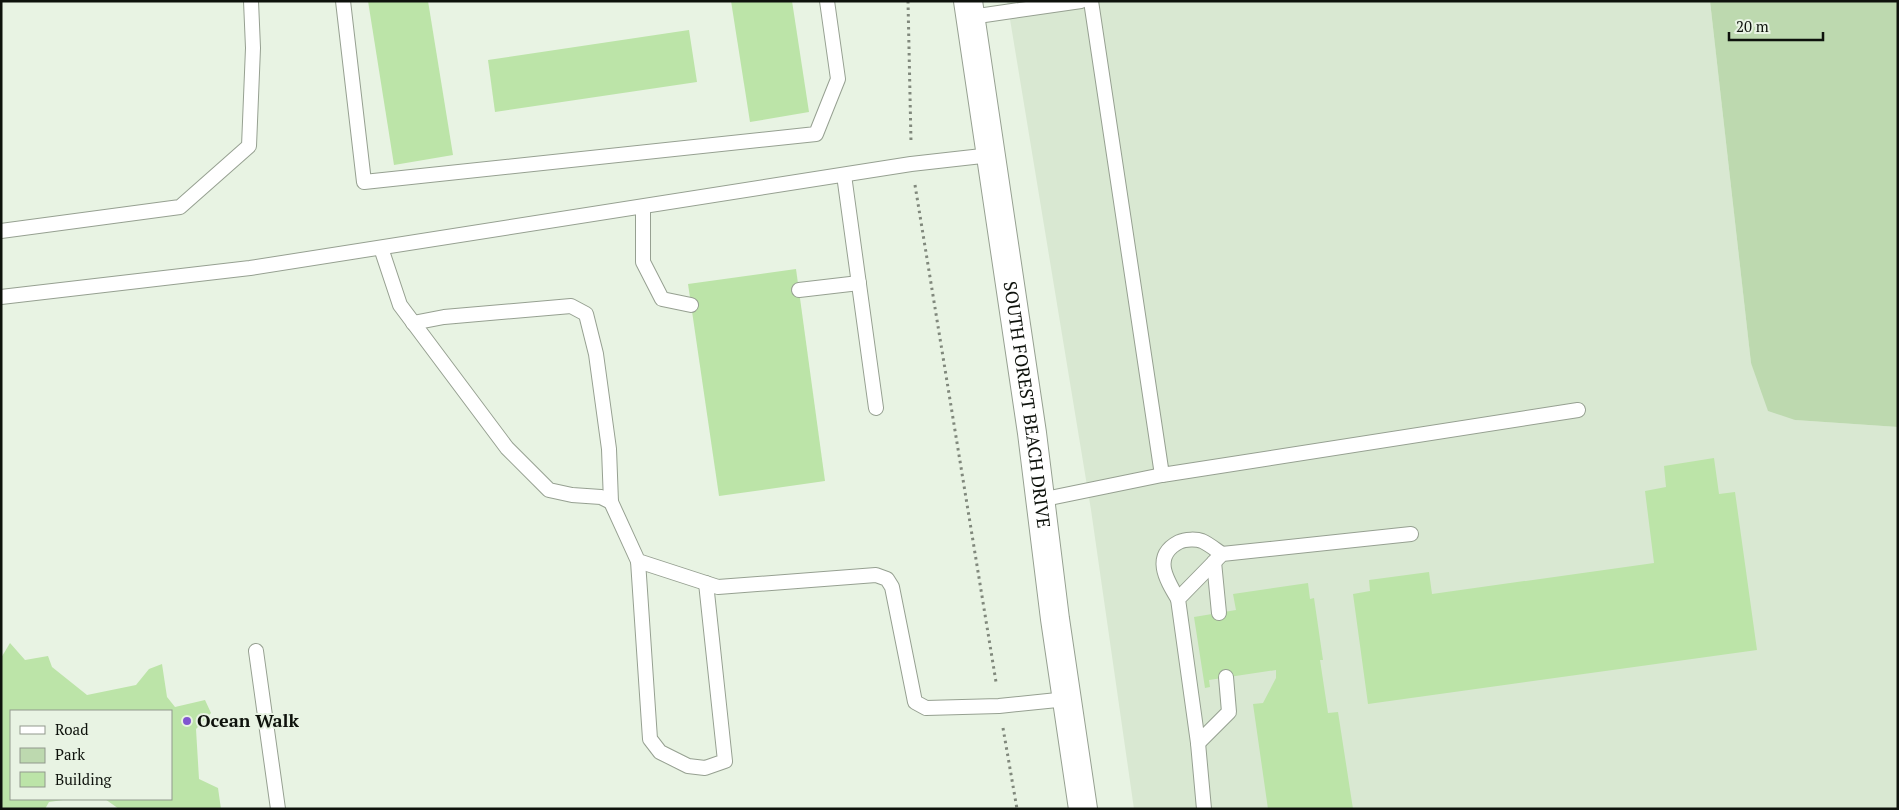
<svg xmlns="http://www.w3.org/2000/svg" width="1899" height="810" viewBox="0 0 1899 810" font-family="'PT Serif',serif">
<style>
.built{fill:#d9e8d2}
.green{fill:#bdd9af}
.building{fill:#bce4a8}
.lines{fill:none;stroke-linecap:round;stroke-linejoin:round}
.service-casing{stroke:#96a091;stroke-width:16}
.tertiary-casing{stroke:#96a091;stroke-width:30}
.path{stroke:#80887c;stroke-width:3;stroke-dasharray:2.5 4;stroke-linecap:butt}
.service{stroke:#fff;stroke-width:14}
.tertiary{stroke:#fff;stroke-width:28}
.poi-dot{fill:#8056d0;stroke:#e8f3e3;stroke-width:2}
.labels{text-anchor:middle;stroke-width:4;stroke-linejoin:round;paint-order:stroke}
.street-label{font-size:18px;fill:#0e120c;stroke:#e8f3e3}
.poi-label{font-size:18px;font-weight:bold;fill:#0e120c;stroke:#e8f3e3;text-anchor:start}
</style>
<rect width="100%" height="100%" fill="#e8f3e3"/>
<polygon class="built" points="1007,1 1710,1 1751,363 1795,420 1898,427 1898,809 1134,809 1091,510"/>
<polygon class="green" points="1710,1 1898,1 1898,427 1795,420 1768,411 1751,363"/>
<g class="building">
<polygon points="368,1 428,1 453,155 394,165"/>
<polygon points="731,1 792,1 809,112 750,122"/>
<polygon points="689,30 697,82 495,112 488,60"/>
<polygon points="796,269 825,481 719,496 688,284"/>
<polygon points="1714,458 1719,494 1735,492 1757,650 1368,704 1353,594 1370,591 1369,580 1429,572 1432,594 1654,563 1645,491 1666,487 1664,466"/>
<polygon points="1308,583 1310,599 1314,598 1323,660 1320,660 1328,713 1338,712 1353,809 1268,809 1253,704 1263,703 1276,678 1276,670 1209,680 1210,687 1205,688 1194,617 1236,610 1233,594"/>
<polygon points="10,643 25,660 48,656 52,667 87,695 136,685 149,669 162,664 167,697 175,707 205,700 211,713 196,729 199,779 218,788 221,809 119,809 105,799 171,799 171,711 11,711 11,799 63,800 49,802 45,809 1,809 1,658"/>
</g>
<g class="lines">
<defs>
<g id="service">
<polyline points="343,1 364,182 816,134 838,79 827,1"/>
<polyline points="1091,1 1162,475 1578,410"/>
<polyline points="971,17 1081,1"/>
<polyline points="844,175 876,408"/>
<polyline points="643,207 643,262 662,299 691,305"/>
<polyline points="1,231 180,207 249,146 253,48 251,1"/>
<polyline points="381,248 400,305 507,448 549,490 572,495 601,497 611,502"/>
<polyline points="799,290 859,283"/>
<polyline points="1,297 250,268 911,164 991,155"/>
<polyline points="413,323 444,317 571,306 586,314 596,354 609,449 611,502 638,561 718,587 876,575 887,579 892,587 915,702 926,708 999,706 1067,699"/>
<polyline points="1040,500 1162,475"/>
<polyline points="638,561 650,739 660,752 688,766 705,768 725,761 706,583"/>
<polyline points="1214,562 1219,613"/>
<path d="M1178 599C1166 579 1152 556 1179 542 1185 539 1197 539 1202 541 1209 544 1216 550 1222 554"/>
<polyline points="256,651 278,809"/>
<polyline points="1198,743 1229,712 1226,677"/>
<polyline points="1204,809 1198,743 1178,599 1222,554 1411,534"/>
</g>
<g id="tertiary">
<path id="s1" d="M968 1 1032 433 1055 619 1083 809"/>
</g>
</defs>
<use href="#service" class="service-casing"/>
<use href="#tertiary" class="tertiary-casing"/>
<g class="path">
<polyline points="908,1 911,142"/>
<polyline points="915,185 996,682"/>
<polyline points="1003,728 1017,809"/>
</g>
<use href="#service" class="service"/>
<use href="#tertiary" class="tertiary"/>
</g>
<circle class="poi-dot" cx="187" cy="721" r="5"/>
<g class="labels">
<g class="street-label">
<text dy="6" stroke="none"><textPath href="#s1" startOffset="408">SOUTH FOREST BEACH DRIVE</textPath></text>
</g>
<g class="poi-label">
<text x="197" y="727">Ocean Walk</text>
</g>
</g>
<rect width="1899" height="810" fill="none" stroke="#0e120c" stroke-width="5"/>
<rect x="10" y="710" width="162" height="90" fill="#e8f3e3" stroke="#91998d"/>
<rect x="20" y="726" width="25" height="8" fill="#ffffff" stroke="#91998d"/>
<text x="55" y="735" font-size="15" fill="#0e120c">Road</text>
<rect x="20" y="748" width="25" height="15" fill="#bdd9af" stroke="#91998d"/>
<text x="55" y="760" font-size="15" fill="#0e120c">Park</text>
<rect x="20" y="772" width="25" height="15" fill="#bce4a8" stroke="#91998d"/>
<text x="55" y="785" font-size="15" fill="#0e120c">Building</text>
<path d="M1729 32v8h94v-8" fill="none" stroke="#0e120c" stroke-width="2.5"/>
<text x="1736" y="32" font-size="15" fill="#0e120c" stroke="#e8f3e3" stroke-width="4" paint-order="stroke">20 m</text>
</svg>
